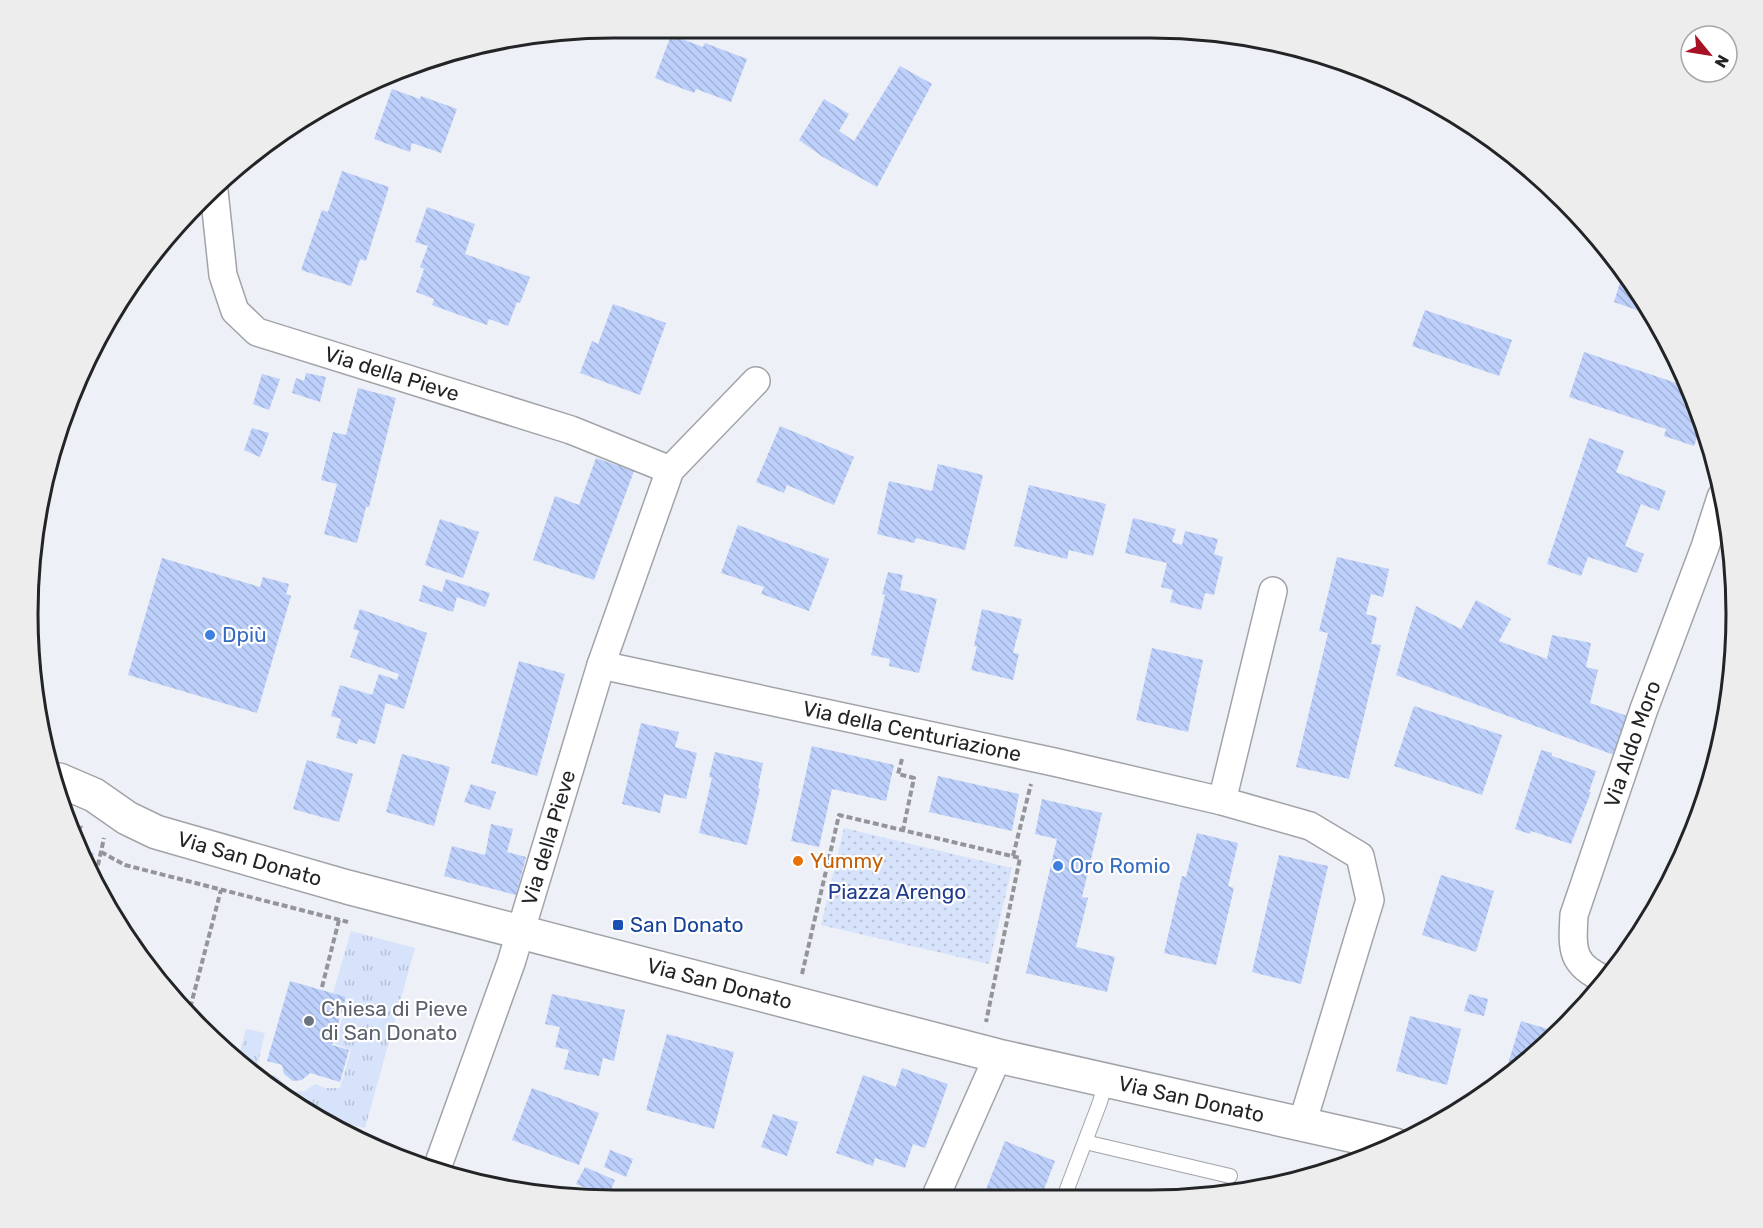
<svg xmlns="http://www.w3.org/2000/svg" width="1763" height="1228" viewBox="0 0 1763 1228" font-family="Rubik,sans-serif">
<style>
.grass{fill:url(#grass-tufts)}
.park{fill:url(#park-dots)}
.building{fill:url(#building-back-hatch)}
.lines{fill:none;stroke-linecap:round;stroke-linejoin:round}
.service-casing{stroke:#a1a3a9;stroke-width:16}
.minor-casing{stroke:#a1a3a9;stroke-width:30}
.tertiary-casing{stroke:#a1a3a9;stroke-width:36}
.path{stroke:#939599;stroke-width:4;stroke-dasharray:6 3;stroke-linecap:butt}
.service{stroke:#fff;stroke-width:14}
.minor{stroke:#fff;stroke-width:27}
.tertiary{stroke:#fff;stroke-width:33}
.shop-dot{fill:#3f7fe0;stroke:#fff;stroke-width:2}
.food-dot{fill:#e8710a;stroke:#fff;stroke-width:2}
.transit-dot{fill:#1a4fb4;stroke:#fff;stroke-width:2}
.worship-dot{fill:#6b7280;stroke:#fff;stroke-width:2}
.labels{text-anchor:middle;stroke-width:4.5;stroke-linejoin:round;paint-order:stroke}
.street-label{font-size:21px;fill:#232426;stroke:#fff}
.shop-label{font-size:21px;fill:#366cbe;stroke:#fff;text-anchor:start}
.food-label{font-size:21px;fill:#c56008;stroke:#fff;text-anchor:start}
.park-label{font-size:21px;fill:#203c8a;stroke:#fff}
.transit-label{font-size:21px;fill:#164399;stroke:#fff;text-anchor:start}
.worship-label{font-size:21px;fill:#5b616d;stroke:#fff;text-anchor:start}
.rim{fill:none;stroke:#232426;stroke-width:3}
</style>
<defs>
<pattern id="grass-tufts" width="24" height="20" patternUnits="userSpaceOnUse" patternTransform="scale(1.5)"><rect width="24" height="20" fill="#d7e2fb"/><path d="M3 7l-1-3M5 7V3M7 7l1-3M15 17l-1-3M17 17v-4M19 17l1-3" fill="none" stroke="#b8c2d7"/></pattern>
<pattern id="park-dots" width="8" height="8" patternUnits="userSpaceOnUse" patternTransform="scale(1.5)"><rect width="8" height="8" fill="#d7e2fb"/><path d="M2 2h.1M6 6h.1" fill="none" stroke="#b8c2d7" stroke-width="1.8" stroke-linecap="round"/></pattern>
<pattern id="building-back-hatch" width="6" height="6" patternUnits="userSpaceOnUse" patternTransform="scale(1.5)"><rect width="6" height="6" fill="#bdd0fb"/><path d="M-1 5l2 2M0 0l6 6M5-1l2 2" fill="none" stroke="#a2b2d7"/></pattern>
</defs>
<rect width="100%" height="100%" fill="#edf0f6"/>
<polygon class="grass" points="351,931 415,948 365,1128 311,1114 257,1080 237,1062 246,1029 265,1033 256,1071 276,1076 293,1092 305,1091 315,1084 325,1088 340,1088 351,1050 335,1044 348,998 333,993"/>
<polygon class="park" points="844,828 1012,868 989,964 821,925"/>
<g class="building">
<polygon points="671,35 703,47 705,43 747,59 731,102 696,89 694,93 655,78"/>
<polygon points="900,66 932,84 877,187 823,157 799,140 824,99 849,114 839,131 854,141"/>
<polygon points="392,89 420,99 421,96 457,109 441,153 412,143 410,152 374,139"/>
<polygon points="342,171 389,187 366,261 360,259 351,286 301,270 322,210 328,212"/>
<polygon points="427,207 475,224 465,254 530,277 520,303 517,302 508,326 489,319 487,325 432,305 434,299 416,292 424,269 420,267 428,246 415,242"/>
<polygon points="164,241 160,260 153,259"/>
<polygon points="1623,273 1624,274 1654,316 1614,302"/>
<polygon points="613,304 666,323 640,395 580,373 592,341 598,344"/>
<polygon points="1425,310 1512,340 1499,376 1412,346"/>
<polygon points="1584,352 1688,387 1703,420 1694,446 1664,436 1666,429 1569,397"/>
<polygon points="306,373 326,377 320,402 292,393 296,378 304,381"/>
<polygon points="262,374 280,379 269,410 253,404"/>
<polygon points="358,388 396,398 369,507 366,507 357,543 324,534 337,484 321,480 333,432 346,435"/>
<polygon points="780,426 854,457 834,505 787,485 784,493 756,482"/>
<polygon points="252,428 269,433 260,457 244,450"/>
<polygon points="1589,438 1624,451 1616,472 1666,491 1659,511 1641,504 1625,546 1644,554 1637,573 1588,557 1581,576 1547,564"/>
<polygon points="596,458 634,471 594,580 533,560 555,496 579,505"/>
<polygon points="938,464 983,475 965,550 916,538 914,543 877,534 889,481 932,491"/>
<polygon points="1029,485 1106,504 1093,556 1069,550 1067,559 1014,546"/>
<polygon points="1133,518 1176,529 1172,542 1182,545 1185,531 1218,539 1214,554 1223,557 1214,595 1205,593 1201,610 1170,602 1173,590 1161,587 1167,563 1125,553"/>
<polygon points="440,519 479,532 463,578 425,565"/>
<polygon points="738,525 829,559 809,611 761,594 764,587 721,573"/>
<polygon points="1337,557 1389,569 1383,597 1371,594 1366,614 1377,617 1371,644 1381,645 1349,779 1296,767 1328,633 1319,631"/>
<polygon points="162,558 260,587 263,577 289,584 286,594 291,596 257,713 128,675"/>
<polygon points="888,572 903,575 900,590 937,599 919,673 889,666 890,659 871,655 885,595 882,594"/>
<polygon points="446,579 490,593 485,607 457,597 453,612 419,601 423,585 442,592"/>
<polygon points="1476,600 1511,619 1499,641 1547,659 1552,635 1591,643 1586,667 1598,670 1590,703 1630,717 1617,756 1396,675 1416,606 1461,629"/>
<polygon points="360,609 427,633 404,709 386,703 375,744 359,739 357,744 336,738 341,719 331,716 340,685 372,695 379,674 397,680 399,674 350,657 359,631 353,629"/>
<polygon points="982,609 1022,619 1013,653 1019,654 1013,680 971,670 977,646 974,646"/>
<polygon points="1152,648 1203,660 1188,732 1136,720"/>
<polygon points="519,661 565,674 537,776 491,763"/>
<polygon points="1414,706 1502,735 1482,795 1394,766"/>
<polygon points="641,723 679,732 675,747 697,753 686,799 664,794 660,813 622,804"/>
<polygon points="812,746 894,765 886,801 832,789 819,847 791,841"/>
<polygon points="1541,750 1552,753 1552,756 1596,771 1589,792 1591,792 1571,844 1531,831 1530,834 1515,829"/>
<polygon points="715,752 763,763 758,788 760,789 747,845 699,833 712,778 709,777"/>
<polygon points="402,754 450,767 434,826 386,812"/>
<polygon points="307,760 353,774 339,822 293,809"/>
<polygon points="938,776 1019,794 1012,831 929,812"/>
<polygon points="471,784 496,792 490,810 464,802"/>
<polygon points="1042,799 1102,813 1082,897 1088,898 1076,947 1115,957 1107,992 1026,973 1057,839 1035,834"/>
<polygon points="491,824 513,829 507,852 526,857 516,895 444,876 452,846 485,855"/>
<polygon points="1197,833 1238,843 1228,886 1234,888 1216,965 1164,953 1182,876 1186,877"/>
<polygon points="80,850 94,853 88,875 87,873"/>
<polygon points="1279,855 1328,866 1301,984 1252,972"/>
<polygon points="1441,875 1494,891 1476,952 1422,935"/>
<polygon points="290,981 346,997 332,1045 349,1050 340,1082 310,1073 302,1080 293,1081 284,1074 282,1065 267,1061"/>
<polygon points="552,994 625,1010 614,1061 603,1058 599,1076 564,1069 569,1050 555,1047 560,1027 545,1024"/>
<polygon points="1469,994 1488,999 1484,1016 1464,1011"/>
<polygon points="1410,1016 1461,1029 1447,1085 1396,1071"/>
<polygon points="1521,1021 1558,1032 1536,1055 1504,1077"/>
<polygon points="667,1034 734,1052 714,1129 646,1110"/>
<polygon points="902,1068 948,1084 925,1148 913,1144 905,1168 875,1158 873,1166 836,1153 863,1075 896,1087"/>
<polygon points="532,1088 599,1113 579,1165 512,1140"/>
<polygon points="773,1114 798,1122 787,1156 761,1147"/>
<polygon points="1005,1141 1055,1161 1041,1197 983,1197"/>
<polygon points="610,1150 633,1159 626,1177 604,1167"/>
<polygon points="585,1167 615,1180 608,1197 576,1184"/>
</g>
<g class="lines">
<defs>
<g id="service">
<polyline points="1085,1142 1230,1176"/>
<polyline points="1064,1197 1100,1102 1106,1080"/>
</g>
<g id="minor">
<path id="s1" d="M214 191 223 275 235 311 257 332 571 430 670 470"/>
<path id="s2" d="M601 665 1054 762 1222 801 1310 826 1360 856 1370 900 1302 1124"/>
<polyline points="1222,801 1273,591"/>
<path id="s3" d="M1606 980C1571 965 1572 950 1574 915L1644 709 1705 547 1721 497"/>
<path id="s4" d="M436 1171 511 963 601 665 670 470 756 381"/>
<polyline points="935,1198 998,1056"/>
</g>
<g id="tertiary">
<path id="s5" d="M59 780 94 795 127 818 156 832 347 887 998 1056 1395 1145"/>
</g>
</defs>
<use href="#service" class="service-casing"/>
<use href="#minor" class="minor-casing"/>
<use href="#tertiary" class="tertiary-casing"/>
<g class="path">
<polyline points="902,759 898,774 914,778 903,830"/>
<polyline points="72,823 82,828"/>
<polyline points="101,852 125,865 348,922"/>
<polyline points="1013,856 1031,784"/>
<polyline points="94,883 104,838"/>
<polyline points="802,974 839,815 1020,858 986,1022"/>
<polyline points="322,987 339,920"/>
<polyline points="188,1016 221,890"/>
</g>
<use href="#service" class="service"/>
<use href="#minor" class="minor"/>
<use href="#tertiary" class="tertiary"/>
</g>
<g class="shop-dot">
<circle cx="210" cy="635" r="6"/>
<circle cx="1058" cy="866" r="6"/>
</g>
<circle class="food-dot" cx="798" cy="861" r="6"/>
<rect class="transit-dot" x="612" y="919" width="12" height="12" rx="3"/>
<circle class="worship-dot" cx="309" cy="1021" r="6"/>
<g class="labels">
<g class="street-label">
<text dy="7" stroke="none"><textPath href="#s1" startOffset="294">Via della Pieve</textPath></text>
<text dy="7" stroke="none"><textPath href="#s2" startOffset="318">Via della Centuriazione</textPath></text>
<text dy="7" stroke="none"><textPath href="#s3" startOffset="261">Via Aldo Moro</textPath></text>
<text dy="7" stroke="none"><textPath href="#s4" startOffset="352">Via della Pieve</textPath></text>
<text dy="7" stroke="none"><textPath href="#s5" startOffset="208">Via San Donato</textPath></text>
<text dy="7" stroke="none"><textPath href="#s5" startOffset="694">Via San Donato</textPath></text>
<text dy="7" stroke="none"><textPath href="#s5" startOffset="1180">Via San Donato</textPath></text>
</g>
<g class="shop-label">
<text x="222" y="642">Dpiù</text>
<text x="1070" y="873">Oro Romio</text>
</g>
<g class="food-label">
<text x="810" y="868">Yummy</text>
</g>
<g class="park-label">
<text x="897" y="899">Piazza Arengo</text>
</g>
<g class="transit-label">
<text x="630" y="932">San Donato</text>
</g>
<g class="worship-label">
<text x="321" y="1016">Chiesa di Pieve<tspan x="321" dy="24">di San Donato</tspan></text>
</g>
</g>
<path d="M0 0H1763V1228H0ZM614 38H1150A576 576 0 0 1 1726 614V614A576 576 0 0 1 1150 1190H614A576 576 0 0 1 38 614V614A576 576 0 0 1 614 38Z" fill="#ededee" fill-rule="evenodd"/>
<path class="rim" d="M614 38H1150A576 576 0 0 1 1726 614V614A576 576 0 0 1 1150 1190H614A576 576 0 0 1 38 614V614A576 576 0 0 1 614 38Z"/>
<g transform="translate(1709 54) rotate(120)"><circle r="28" fill="#ffffff" stroke="#a7a7a8" stroke-width="1.5"/>
<path d="M0-4.5L10 22L0 15L-10 22Z" fill="#a81123"/>
<text y="-9" font-size="16" font-weight="bold" text-anchor="middle" fill="#232426">N</text>
</g>
</svg>
